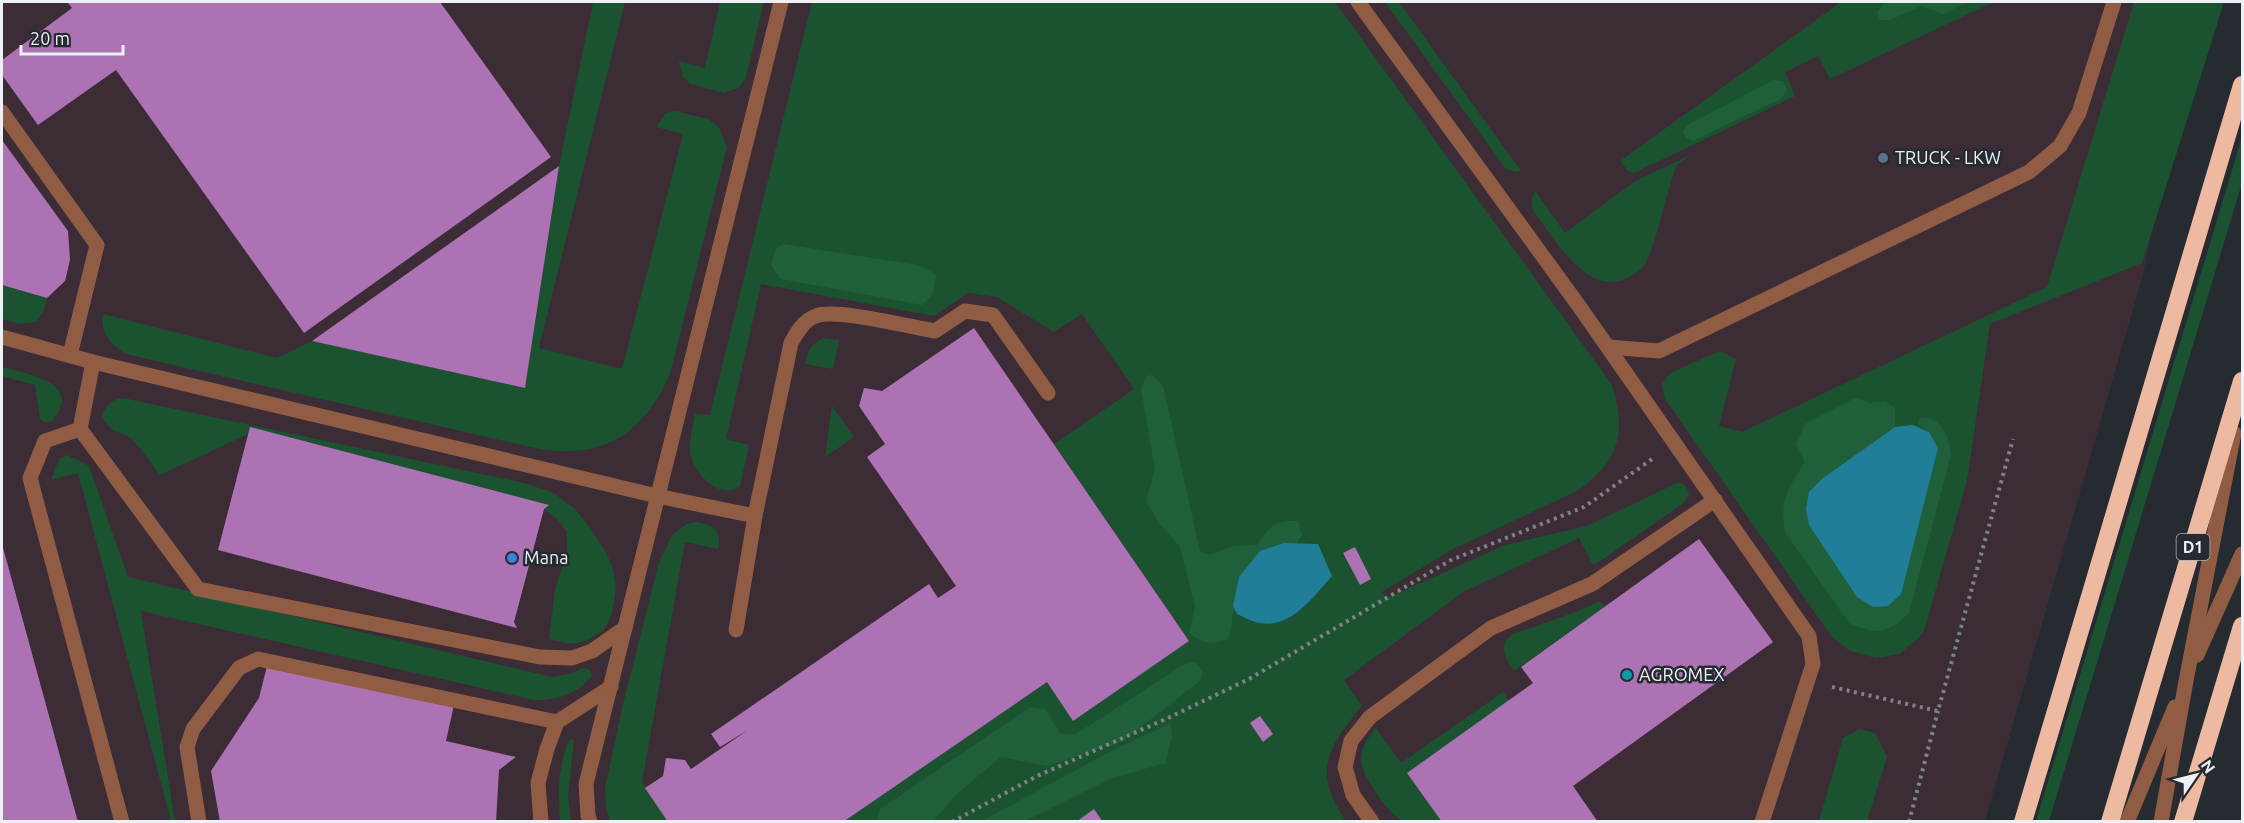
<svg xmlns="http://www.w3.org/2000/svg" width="2244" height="823" viewBox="0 0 2244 823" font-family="Ubuntu,sans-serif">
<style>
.industrial{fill:#3c2c36}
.green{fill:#1b5331}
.forest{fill:#1f603a}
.water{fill:#207e99}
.building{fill:#ad72b3}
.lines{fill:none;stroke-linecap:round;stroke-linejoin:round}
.path{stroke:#7e8287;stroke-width:4;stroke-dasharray:3 4.5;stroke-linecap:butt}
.lane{stroke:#915c44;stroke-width:15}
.highway{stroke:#eeb9a1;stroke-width:18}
.service-dot{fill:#5c6f8a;stroke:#262a31;stroke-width:2}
.shop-dot{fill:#3f7fe0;stroke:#262a31;stroke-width:2}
.culture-dot{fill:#0f9aa8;stroke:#262a31;stroke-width:2}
.labels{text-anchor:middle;stroke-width:5;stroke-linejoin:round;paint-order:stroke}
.shield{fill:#262a31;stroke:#b1b5ba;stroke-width:1.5}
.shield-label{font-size:16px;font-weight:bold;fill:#edf1f5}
.poi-label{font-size:18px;fill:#edf1f5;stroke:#262a31;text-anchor:start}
</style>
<rect width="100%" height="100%" fill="#262a31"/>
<polygon class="industrial" points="2,2 2197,2 2143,275 1985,821 2,822"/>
<g class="green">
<path d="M593 2H625L539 348 622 369 683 134 656 127 666 113 675 111 708 119 719 127 727 147 670 374C643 434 605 459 539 449L126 354C111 344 100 333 103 314L277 358 312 341 525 388 559 166Z"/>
<polygon points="720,2 764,2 746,77 740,87 724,93 691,84 683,77 679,61 705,68"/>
<path d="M812 2H1335L1612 385C1627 433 1619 462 1577 491L1451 550 1382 592 1387 598 1505 545 1587 526 1679 482 1686 486 1689 494 1685 502 1599 562 1593 565 1579 538 1463 592 1344 680 1362 706C1327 748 1312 772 1346 821L1103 822 1095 810 1079 822H842L1047 681 1073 719 1189 641 1054 444 1134 389 1082 314 1054 332 997 297 968 293 934 316 761 284 726 439 749 445 740 486C719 502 693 472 690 452 689 440 693 426 695 414L710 415Z"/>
<polygon points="1385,2 1399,2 1521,171 1516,172 1506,169"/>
<polygon points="1841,2 1994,2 1830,79 1818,56 1785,72 1795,96 1634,173 1628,171 1620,161"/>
<polygon points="2134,2 2224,2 2142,263 1990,324 1967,481 1923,634 1899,654 1876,658 1850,651 1832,637 1665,399 1662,384 1670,373 1720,351 1736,359 1719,426 1742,432 2047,287"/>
<polygon points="2242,137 2242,183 2049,821 2036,821"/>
<path d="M1691 155 1677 165 1674 172C1665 200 1659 232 1647 260 1643 269 1635 274 1627 278 1588 298 1553 237 1534 212 1531 204 1531 199 1535 191L1565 233 1635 181Z"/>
<polygon points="2,285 47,298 44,310 36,322 20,324 2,319"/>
<path d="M824 338 839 340 833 369 805 364C808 350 811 344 824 338Z"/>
<path d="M2 367C28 374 86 383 51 422H44L40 419 35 385 2 376Z"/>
<path d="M123 398 524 483 554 493 575 509 591 529 606 552 613 569 616 588 612 614 604 630 586 641 571 644 549 639 555 590 567 551V532L558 520 544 509 248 434 160 475C151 464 143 451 134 441 123 429 114 438 102 416 106 404 111 400 123 398Z"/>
<polygon points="832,406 854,437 825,457"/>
<path d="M67 455 89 466 128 577 552 677 568 674 584 668 590 670 592 675C579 694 555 701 534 700L141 611 175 821H171L78 473 51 480 59 459Z"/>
<path d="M696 522C713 525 722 529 718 549L685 542 642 782 668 821 610 822 606 805 605 788 624 700 659 563 672 535 687 524Z"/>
<path d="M1600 601 1605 607 1514 671C1505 657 1497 646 1513 634L1576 612Z"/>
<path d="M1503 692 1509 701 1407 773 1442 821C1430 821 1415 823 1404 821 1391 819 1361 774 1361 761 1361 747 1367 738 1376 728L1401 763Z"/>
<polygon points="1859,729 1875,733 1887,757 1867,821 1819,821 1843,738"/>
<path d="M570 739 574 740 568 795 571 821H560C558 793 557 766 570 739Z"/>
</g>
<g class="forest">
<polygon points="1885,2 1968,2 1943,14 1921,6 1890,20 1880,20 1877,12"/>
<polygon points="1774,80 1783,81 1787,90 1782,98 1693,141 1686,137 1683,132 1687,125"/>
<polygon points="783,244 917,265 936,274 933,294 922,305 781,279 771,265 775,250"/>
<path d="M1152 375 1163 386 1200 551 1208 555 1235 546 1257 545C1270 526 1274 520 1298 521L1302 535 1297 543H1284L1239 577 1229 639C1212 644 1204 645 1189 633L1195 607 1180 547 1160 524 1146 501 1155 470 1141 388 1147 376Z"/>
<path d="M1855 398 1870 403 1885 401 1895 408V427L1823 478 1929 432 1918 424 1920 418C1941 415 1949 437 1951 455L1909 613C1888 634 1876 635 1849 623L1785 532C1780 499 1787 490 1805 462L1796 445 1805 424Z"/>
<polygon points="1195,662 1203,671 1200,681 1123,741 1047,766 1001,757 959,792 933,821 877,821 879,810 1030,707 1045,709 1061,734 1076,734 1185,664"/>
<polygon points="1171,723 1172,737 1165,763 1110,779 1025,821 982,821 1113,750"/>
</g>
<g class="water">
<polygon points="1913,425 1929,432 1938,448 1901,594 1888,606 1873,607 1857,597 1809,525 1806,509 1809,492 1823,478 1895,427"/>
<path d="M1284 543 1318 544 1332 576C1314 596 1291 629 1260 623 1252 622 1244 617 1237 614L1233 606 1239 577 1260 551Z"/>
</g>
<g class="building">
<polygon points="67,2 440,2 551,157 304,333 116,70 38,125 2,75 2,60 72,8"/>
<polygon points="2,140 68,231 70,260 65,281 47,298 2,285"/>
<polygon points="559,166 525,388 312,341"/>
<polygon points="974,328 1189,641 1073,721 1047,682 843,822 668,822 645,788 663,776 666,758 685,760 691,769 748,730 720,747 711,734 929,584 938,598 956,586 867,457 885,444 859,406 864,388 882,391"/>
<polygon points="250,427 549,505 544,509 514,622 517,628 218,550"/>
<polygon points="1699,539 1773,642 1573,786 1598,822 1442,822 1407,773 1533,683 1521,667"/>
<polygon points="2,544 78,822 2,822"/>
<polygon points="1355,547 1371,579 1360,585 1343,553"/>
<polygon points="267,666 454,705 446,741 516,757 499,770 496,822 220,822 211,771 259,698"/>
<polygon points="1260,716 1273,734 1263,742 1250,723"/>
<polygon points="1094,809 1103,822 1076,822"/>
</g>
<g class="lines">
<g class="path">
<polyline points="1832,687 1938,711 2013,439"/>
<polyline points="952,822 1037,776 1168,718 1249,679 1451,560 1584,507 1655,457"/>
<polyline points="1909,822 1938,711"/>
</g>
<g class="lane">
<polyline points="1358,2 1579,306 1809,636 1813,664 1762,822"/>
<polyline points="2,112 97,245 70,355"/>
<polyline points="2,337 93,362 657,496 755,516"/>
<polyline points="1608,347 1659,351 2029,172 2060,146 2079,113 2114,2"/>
<polyline points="93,362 80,429 45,441 30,478 122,822"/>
<polyline points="80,429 198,589 540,657 572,658 592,651 625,628"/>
<path d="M736 630 755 516 791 343C797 332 804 320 816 316 836 308 910 327 935 331L965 311 993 315 1048 393"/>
<polyline points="2197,655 2242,554"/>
<polyline points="199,822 187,747 193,729 239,668 258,659 557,722"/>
<polyline points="541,822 538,783 547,749 557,722 611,687"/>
<polyline points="590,822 588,815 586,784 781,2"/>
<polyline points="1372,822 1353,795 1345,767 1351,741 1370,717 1491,628 1592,584 1715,500"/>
<polyline points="2127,822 2175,707"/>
<polyline points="2161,822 2186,681 2234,433"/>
</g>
<g class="highway">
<polyline points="2023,822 2242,85"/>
<polyline points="2110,822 2242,381"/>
<polyline points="2183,822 2242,626"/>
</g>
</g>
<circle class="service-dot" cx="1883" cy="158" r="6"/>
<circle class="shop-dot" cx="512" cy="558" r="6"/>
<circle class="culture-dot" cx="1627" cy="675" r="6"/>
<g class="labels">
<rect class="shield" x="2176.5" y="534" width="33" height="26" rx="4.5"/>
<g class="shield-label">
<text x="2193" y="553">D1</text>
</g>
<g class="poi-label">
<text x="1895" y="164">TRUCK - LKW</text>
<text x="524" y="564">Mana</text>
<text x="1639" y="681">AGROMEX</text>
</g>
</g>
<rect width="2244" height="823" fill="none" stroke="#edf1f5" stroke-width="6"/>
<g transform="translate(2196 775) rotate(55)" stroke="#262a31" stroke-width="4.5" paint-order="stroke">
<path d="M0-4.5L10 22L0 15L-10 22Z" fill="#edf1f5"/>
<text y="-9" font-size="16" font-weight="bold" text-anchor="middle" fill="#edf1f5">N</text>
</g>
<path d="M21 45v9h102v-9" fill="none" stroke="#edf1f5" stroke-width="3"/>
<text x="30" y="45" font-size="18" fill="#edf1f5" stroke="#262a31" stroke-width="4.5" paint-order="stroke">20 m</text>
</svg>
